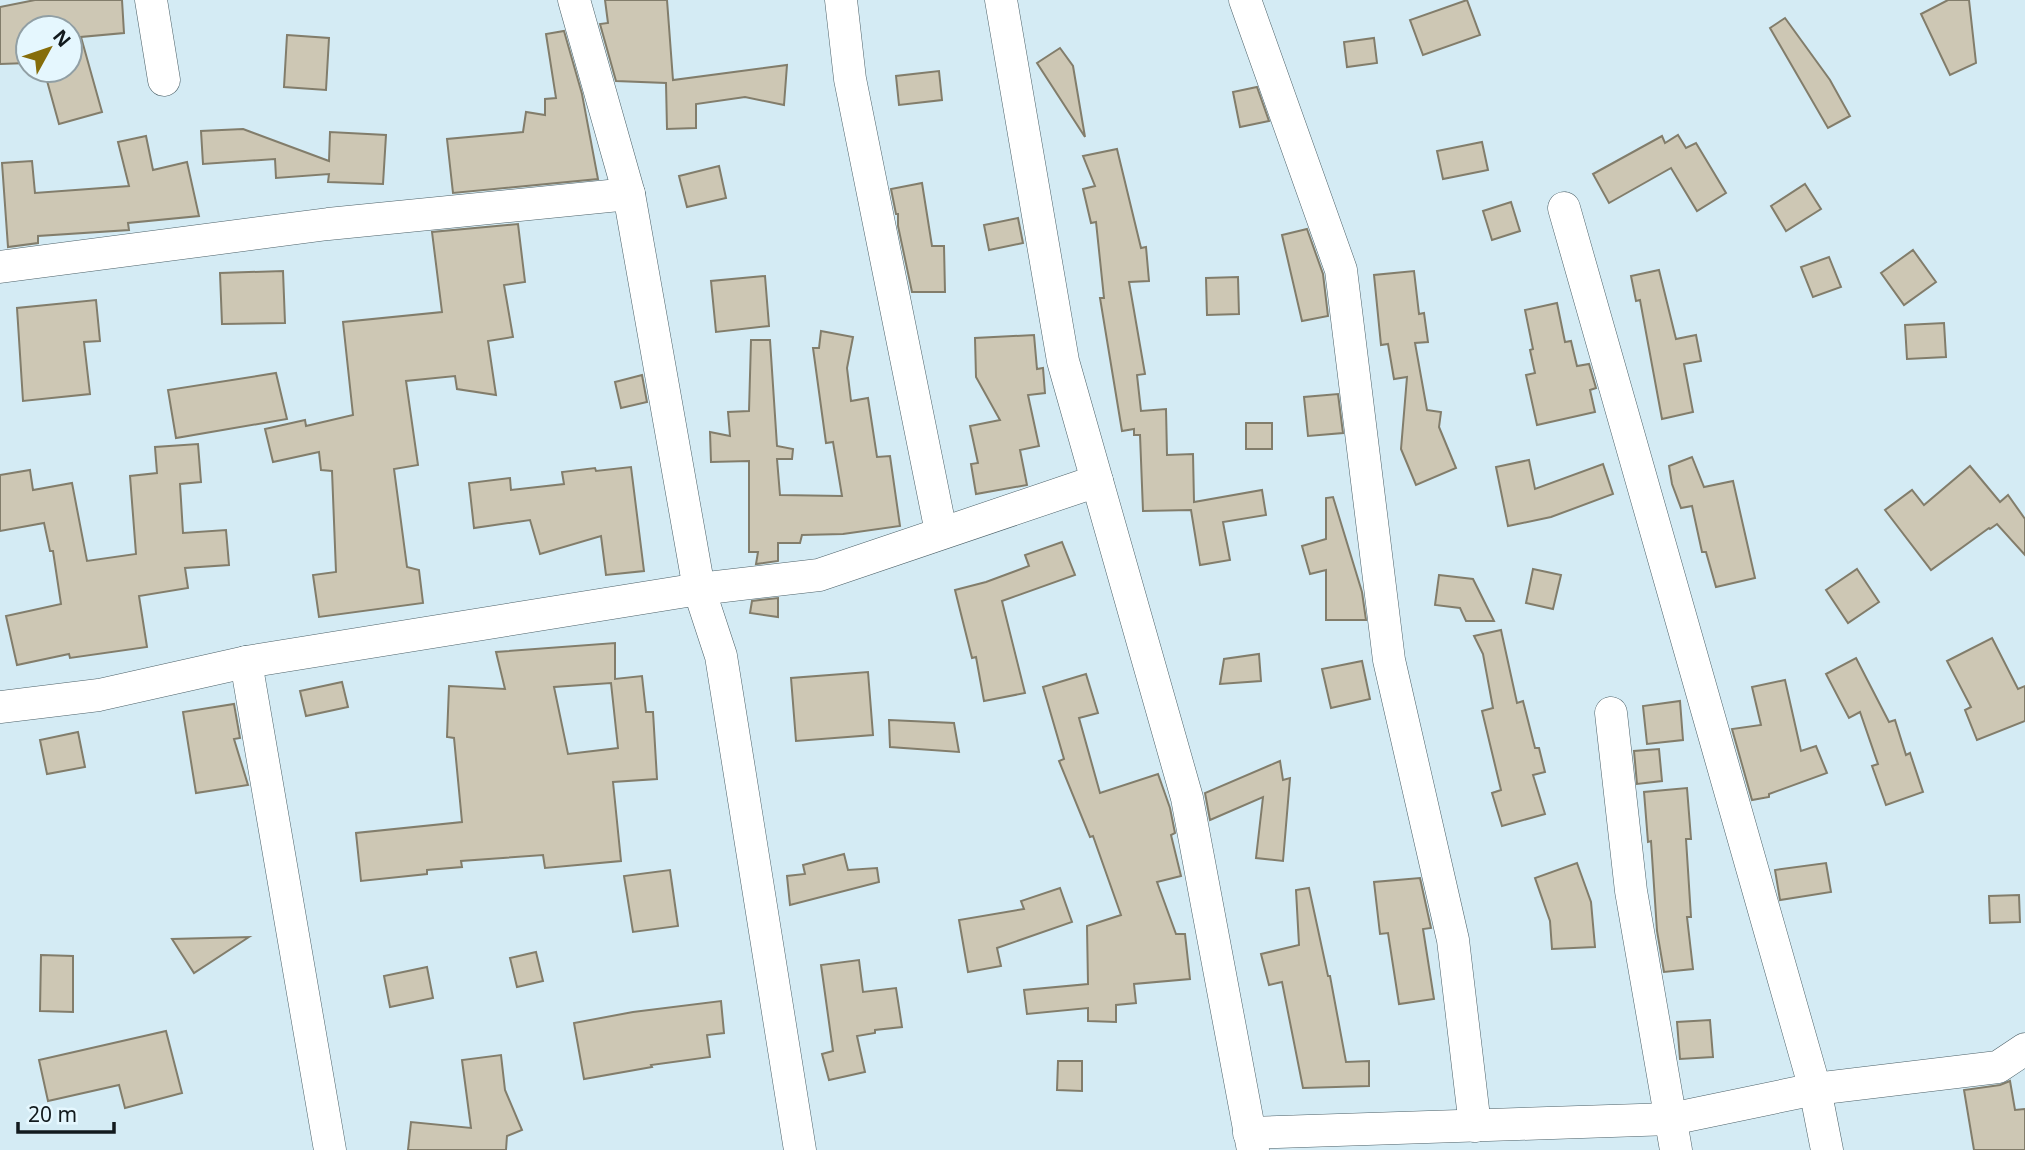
<svg xmlns="http://www.w3.org/2000/svg" width="2025" height="1150" viewBox="0 0 2025 1150" font-family="'Noto Sans',sans-serif">
<style>
.building{fill:#cdc7b4;stroke:#827d6b;stroke-width:2;fill-rule:evenodd}
.lines{fill:none;stroke-linecap:round;stroke-linejoin:round}
.street-casing{stroke:#4d6168;stroke-width:33}
.street{stroke:#fff;stroke-width:32}
</style>
<rect width="100%" height="100%" fill="#d4ebf4"/>
<g class="building">
<polygon points="35,0 122,0 124,33 81,37 102,112 59,124 44,70 70,70 70,28 28,28 28,63 0,64 0,7"/>
<polygon points="605,0 667,0 673,80 787,65 784,105 745,97 696,104 696,128 667,129 666,83 616,81 600,24 608,23"/>
<polygon points="1467,0 1480,35 1423,55 1410,20"/>
<polygon points="1948,0 1969,0 1976,63 1950,75 1921,14"/>
<polygon points="1785,18 1830,80 1850,116 1828,128 1770,28"/>
<polygon points="564,31 582,94 598,179 453,193 447,139 523,132 526,112 545,115 545,99 556,98 546,34"/>
<polygon points="287,35 329,38 326,90 284,87"/>
<polygon points="1374,38 1377,63 1347,67 1344,42"/>
<polygon points="1060,48 1073,66 1085,137 1037,63"/>
<polygon points="939,71 942,100 899,105 896,76"/>
<polygon points="1257,87 1269,121 1240,127 1233,92"/>
<polygon points="243,129 329,161 330,132 386,135 383,184 328,182 329,174 276,178 275,159 203,164 201,131"/>
<polygon points="1678,135 1686,148 1696,143 1726,193 1697,211 1671,168 1609,203 1593,174 1662,136 1665,143"/>
<polygon points="146,136 153,170 187,162 199,216 128,223 129,230 38,236 38,243 8,247 2,163 32,161 35,193 129,186 118,142"/>
<polygon points="1482,142 1488,170 1443,179 1437,151"/>
<polygon points="1117,149 1141,248 1146,247 1149,281 1129,282 1145,374 1137,375 1141,411 1166,409 1167,455 1193,454 1194,502 1262,490 1266,515 1223,522 1230,560 1200,565 1191,510 1143,511 1140,435 1134,435 1134,429 1122,431 1100,298 1104,298 1096,222 1091,223 1083,189 1095,186 1083,156"/>
<polygon points="719,166 726,198 687,207 679,176"/>
<polygon points="922,183 932,246 944,246 945,292 912,292 898,226 898,214 896,214 891,189"/>
<polygon points="1805,184 1821,209 1786,231 1771,206"/>
<polygon points="1511,202 1520,231 1492,240 1483,211"/>
<polygon points="1018,218 1023,243 989,250 984,225"/>
<polygon points="518,224 525,282 504,285 513,337 488,341 496,395 457,389 455,376 406,381 418,465 394,469 407,567 419,570 423,603 319,617 313,575 336,572 332,471 321,470 319,452 273,462 265,429 305,420 306,426 353,415 343,322 442,312 432,232"/>
<polygon points="1307,229 1323,274 1328,316 1302,321 1282,235"/>
<polygon points="1913,250 1936,282 1904,305 1881,273"/>
<polygon points="1829,257 1841,287 1813,297 1801,267"/>
<polygon points="1659,270 1676,339 1696,335 1701,361 1684,364 1693,412 1662,419 1640,300 1636,301 1631,276"/>
<polygon points="283,271 285,323 222,324 220,273"/>
<polygon points="1414,271 1419,314 1424,313 1428,342 1415,343 1427,410 1441,412 1439,427 1456,468 1416,485 1401,449 1407,377 1394,379 1388,344 1381,345 1374,275"/>
<polygon points="765,276 769,326 716,332 711,281"/>
<polygon points="1238,277 1239,314 1207,315 1206,278"/>
<polygon points="96,300 100,341 84,342 90,394 23,401 17,308"/>
<polygon points="1557,303 1565,342 1571,341 1577,366 1589,364 1596,388 1590,390 1595,412 1537,425 1526,375 1535,373 1530,350 1533,349 1525,310"/>
<polygon points="1944,323 1946,357 1907,359 1905,325"/>
<polygon points="821,331 853,337 847,368 851,401 868,398 877,457 890,456 900,526 843,534 802,535 800,543 778,543 778,561 756,564 758,552 749,552 749,461 711,462 710,432 730,436 728,412 749,411 751,340 770,340 777,446 793,449 792,459 777,459 780,495 842,496 833,442 826,443 813,348 819,348"/>
<polygon points="1034,335 1037,369 1043,368 1045,393 1028,395 1039,446 1020,450 1027,485 976,494 971,464 978,463 970,426 1000,420 976,377 975,338"/>
<polygon points="276,373 287,419 176,438 168,390"/>
<polygon points="642,375 647,402 621,408 615,382"/>
<polygon points="1338,394 1343,433 1308,436 1304,397"/>
<rect x="1246" y="423" width="26" height="26"/>
<polygon points="198,444 201,482 180,484 183,533 226,530 229,565 185,568 188,588 139,596 147,647 70,658 69,654 17,665 6,616 61,604 53,551 50,551 44,523 0,531 0,475 30,470 33,490 72,483 87,561 136,554 130,476 157,473 155,447"/>
<polygon points="1692,457 1704,487 1733,481 1755,578 1716,587 1706,552 1702,552 1692,506 1681,508 1672,484 1669,466"/>
<polygon points="1529,460 1535,489 1603,464 1613,494 1551,517 1508,526 1496,467"/>
<polygon points="1970,466 2000,502 2008,495 2025,519 2025,555 1997,524 1990,529 1989,528 1931,570 1885,510 1912,490 1924,505"/>
<polygon points="631,467 644,571 606,575 601,536 540,554 530,520 474,528 469,483 510,478 511,490 564,484 562,472 595,468 596,471"/>
<polygon points="1333,497 1362,592 1366,620 1326,620 1326,570 1310,574 1302,546 1326,539 1326,498"/>
<polygon points="1062,542 1075,575 1002,601 1025,693 984,701 976,657 972,658 955,590 986,582 1029,566 1025,555"/>
<polygon points="1533,569 1561,575 1553,609 1526,603"/>
<polygon points="1857,569 1879,602 1848,623 1826,590"/>
<polygon points="1439,575 1473,579 1494,621 1466,621 1460,608 1435,605"/>
<polygon points="778,598 778,617 750,613 752,601"/>
<polygon points="1501,630 1517,703 1523,701 1535,748 1539,748 1545,772 1533,775 1545,814 1502,826 1492,793 1501,790 1482,711 1493,708 1483,654 1474,636"/>
<polygon points="1992,638 2018,689 2025,686 2025,721 1977,740 1965,710 1971,707 1947,661"/>
<path d="M615 643V679L642 676 646 712H653L657 779 613 782 621 861 545 868 543 855 461 861 462 867 427 870V874L361 881 356 833 462 822 454 738 447 737 449 686 505 689 496 652ZM611 683 618 748 568 754 554 687Z"/>
<polygon points="1259,654 1261,681 1220,684 1224,659"/>
<polygon points="1856,658 1889,722 1895,720 1906,755 1910,753 1923,792 1886,805 1872,766 1878,764 1860,712 1849,718 1826,674"/>
<polygon points="1362,661 1370,699 1331,708 1322,669"/>
<polygon points="868,672 873,735 796,741 791,678"/>
<polygon points="1086,674 1098,713 1079,718 1100,793 1158,774 1170,808 1175,833 1171,835 1181,876 1157,882 1176,934 1185,934 1190,979 1134,984 1136,1003 1116,1005 1116,1022 1088,1021 1088,1008 1027,1014 1024,990 1088,984 1087,926 1121,915 1093,836 1090,837 1059,761 1064,759 1043,687"/>
<polygon points="1785,680 1801,751 1816,746 1827,773 1769,794 1769,797 1752,800 1732,729 1761,725 1752,687"/>
<polygon points="342,682 348,707 306,716 300,691"/>
<polygon points="1680,701 1683,740 1647,744 1643,706"/>
<polygon points="234,704 240,738 234,739 248,785 196,793 183,712"/>
<polygon points="889,720 954,723 959,752 890,747"/>
<polygon points="78,732 85,767 47,774 40,740"/>
<polygon points="1659,749 1662,781 1637,784 1634,751"/>
<polygon points="1280,761 1283,780 1290,778 1283,861 1256,858 1263,797 1210,820 1205,793"/>
<polygon points="1687,788 1691,839 1686,839 1691,917 1687,917 1693,969 1664,972 1657,931 1651,841 1648,842 1644,792"/>
<polygon points="844,854 848,870 877,868 879,882 790,905 787,876 805,874 803,865"/>
<polygon points="1577,863 1591,902 1595,947 1552,949 1550,921 1535,878"/>
<polygon points="1826,863 1831,892 1780,900 1775,870"/>
<polygon points="670,870 678,926 633,932 624,876"/>
<polygon points="1420,878 1431,928 1423,929 1434,999 1399,1004 1388,933 1380,934 1374,882"/>
<polygon points="1060,888 1072,922 997,948 1001,966 968,972 959,920 1024,909 1021,901"/>
<polygon points="1309,888 1328,976 1330,976 1346,1062 1369,1061 1369,1086 1303,1088 1282,982 1269,985 1261,954 1299,945 1296,890"/>
<polygon points="2019,895 2020,922 1990,923 1989,896"/>
<polygon points="249,937 194,973 172,939"/>
<polygon points="536,952 543,981 517,987 510,958"/>
<polygon points="41,955 73,956 73,1012 40,1011"/>
<polygon points="859,960 863,992 896,988 902,1027 875,1030 875,1033 857,1036 865,1072 829,1080 822,1054 833,1051 821,965"/>
<polygon points="427,967 433,998 390,1007 384,976"/>
<polygon points="721,1001 724,1033 707,1035 710,1057 651,1065 652,1067 584,1079 574,1023 633,1012"/>
<polygon points="1710,1020 1713,1057 1680,1059 1677,1022"/>
<polygon points="166,1031 182,1093 125,1108 119,1085 48,1101 39,1060"/>
<polygon points="501,1055 505,1090 522,1130 507,1136 506,1150 408,1150 411,1122 471,1128 462,1060"/>
<polygon points="1058,1061 1082,1061 1082,1091 1057,1090"/>
<polygon points="2010,1081 2015,1110 2025,1109 2025,1150 1974,1150 1964,1090 2000,1085"/>
</g>
<g class="lines">
<defs>
<g id="street">
<polyline points="151,0 164,80"/>
<polyline points="574,0 629,194 699,589 721,656 800,1150"/>
<polyline points="841,0 850,79 941,532"/>
<polyline points="1001,0 1063,361 1187,798 1253,1150"/>
<polyline points="1245,0 1341,270 1389,660 1453,940 1475,1126"/>
<polyline points="1564,208 1815,1089 1827,1150"/>
<polyline points="0,267 328,224 629,194"/>
<polyline points="246,662 330,1150"/>
<polyline points="0,707 99,695 246,662 699,589 819,575 1097,481"/>
<polyline points="1611,713 1631,891 1676,1150"/>
<polyline points="1249,1133 1671,1119 1815,1089 1998,1067 2025,1049"/>
</g>
</defs>
<use href="#street" class="street-casing"/>
<use href="#street" class="street"/>
</g>
<g transform="translate(49 49) rotate(50)"><circle r="33" fill="#e5f7fe" stroke="#919fa4" stroke-width="2"/>
<path d="M0-5L12 26L0 18L-12 26Z" fill="#866d0a"/>
<text y="-10" font-size="19" font-weight="bold" text-anchor="middle" fill="#121a1d">N</text>
</g>
<path d="M18 1122v10h96v-10" fill="none" stroke="#121a1d" stroke-width="3.5"/>
<text x="28" y="1122" font-size="21" fill="#121a1d" stroke="#e5f7fe" stroke-width="5" paint-order="stroke">20 m</text>
</svg>
